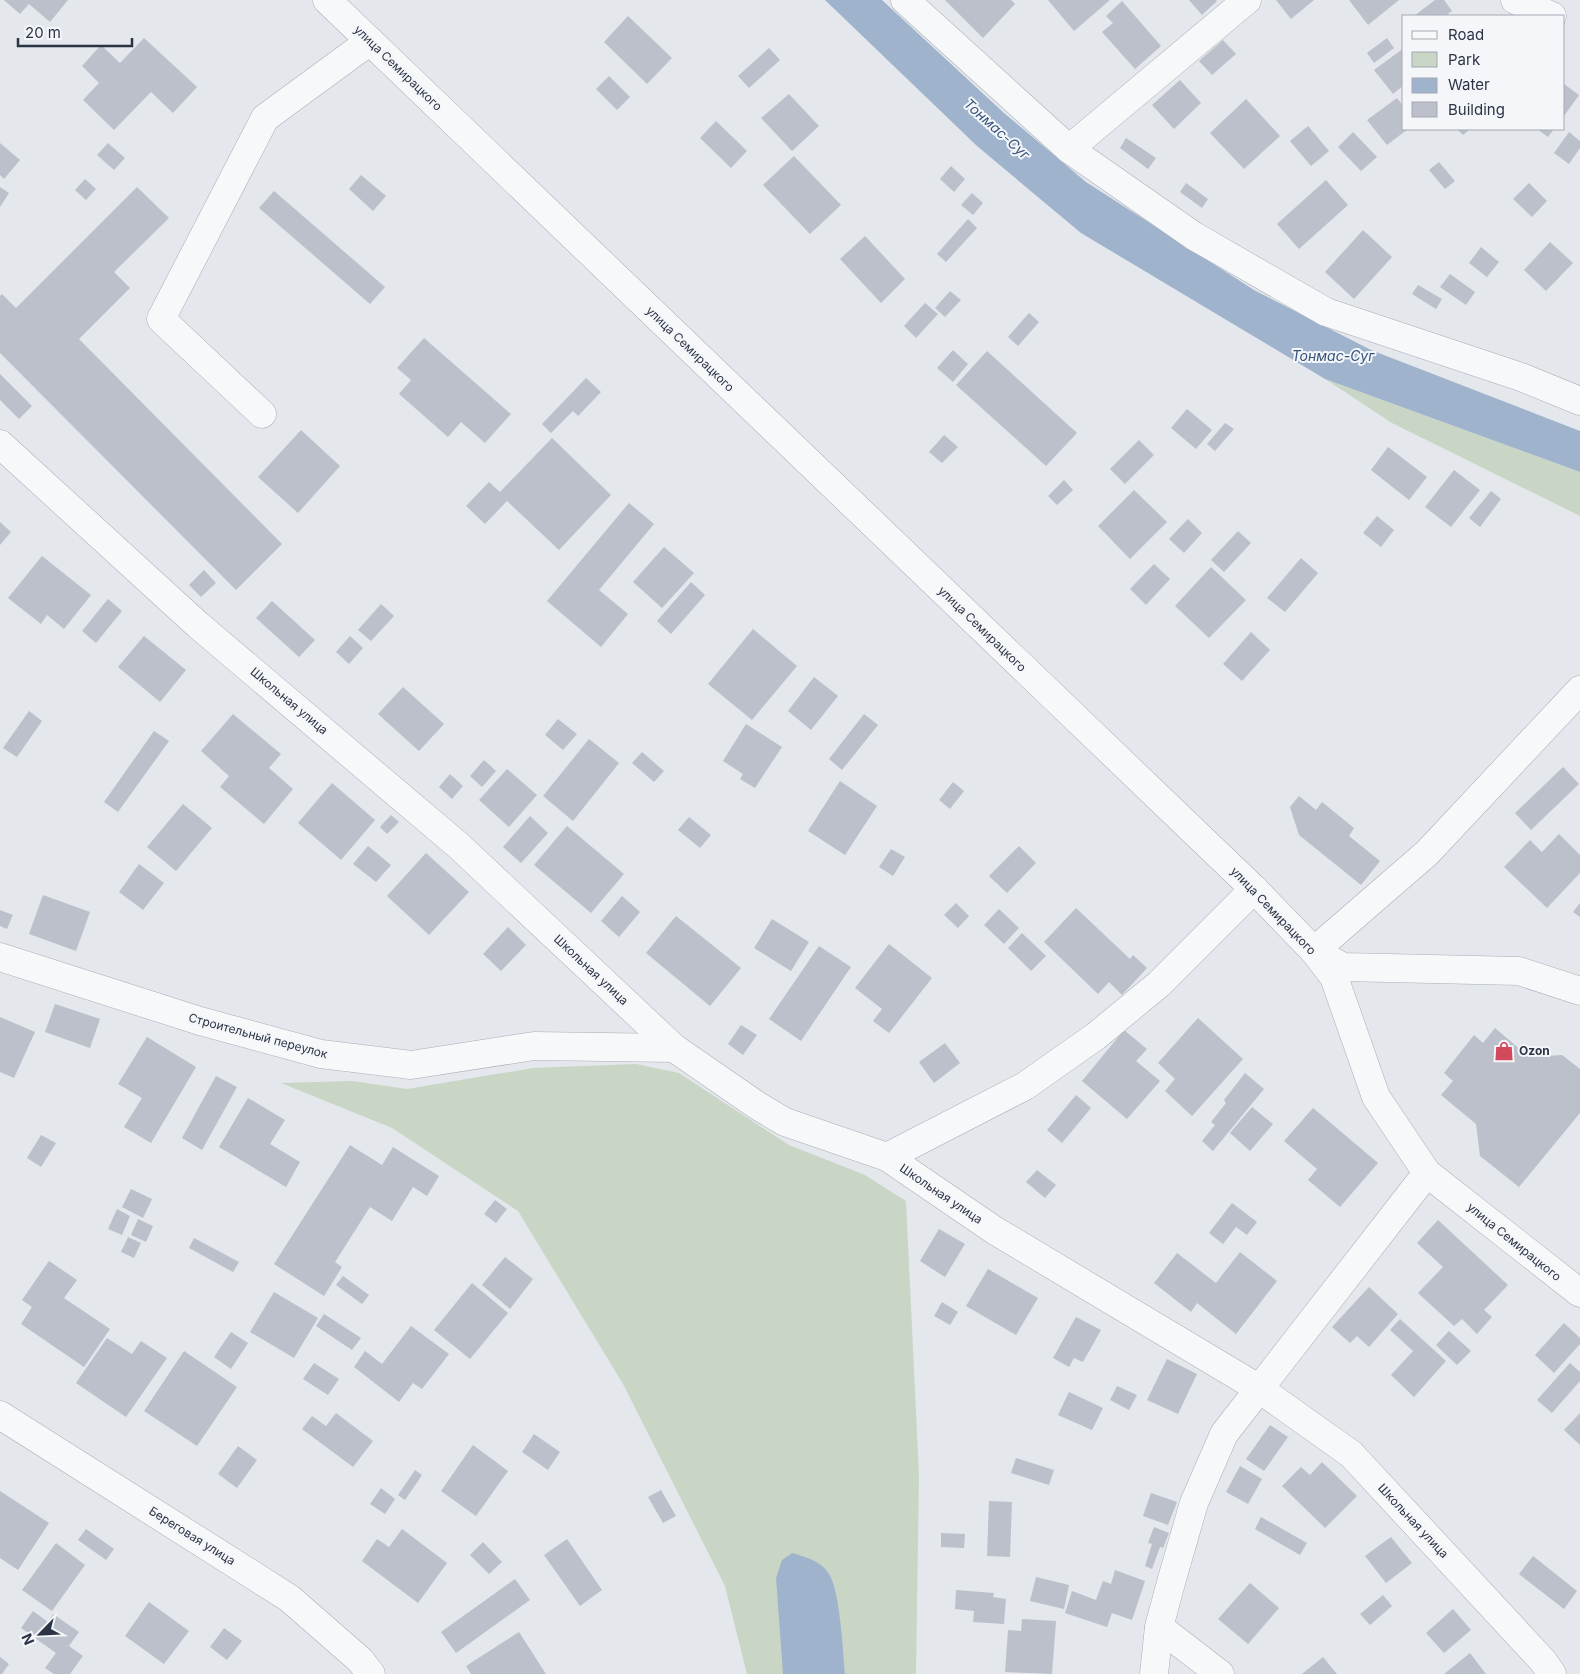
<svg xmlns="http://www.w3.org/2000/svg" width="1580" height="1674" viewBox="0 0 1580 1674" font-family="Inter,sans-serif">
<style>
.green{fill:#c9d6c5}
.water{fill:#9fb4cc}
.building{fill:#bbc0ca}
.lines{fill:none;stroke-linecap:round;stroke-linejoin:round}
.minor-casing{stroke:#a9aeb7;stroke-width:29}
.minor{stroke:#f7f8fa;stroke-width:28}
.labels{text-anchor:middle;stroke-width:4;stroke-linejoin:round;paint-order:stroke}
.street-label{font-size:12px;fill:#2b3445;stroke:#f4f6f9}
.poi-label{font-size:12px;font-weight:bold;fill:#2b3445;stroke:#f4f6f9;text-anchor:start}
.water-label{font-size:14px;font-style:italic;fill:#34527a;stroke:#f4f6f9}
</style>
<rect width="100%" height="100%" fill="#e4e7ec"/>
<g class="green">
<polygon points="1325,379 1580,472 1580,516 1392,423"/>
<polygon points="636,1064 679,1073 789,1145 865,1175 906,1201 919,1475 916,1674 845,1674 838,1605 783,1669 783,1674 747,1674 725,1586 623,1384 518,1211 392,1128 281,1083 352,1081 407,1089 533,1068"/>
</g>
<g class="water">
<polygon points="825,0 882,0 1004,113 1086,182 1254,290 1371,350 1580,431 1580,472 1325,379 1081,233 977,146"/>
<path d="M792 1553C806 1557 821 1561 829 1574 840 1591 843 1651 845 1674H783L776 1578 782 1560Z"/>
</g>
<g class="building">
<polygon points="4,0 68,0 50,22 29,4 20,14"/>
<polygon points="945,0 1011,0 1015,4 983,38"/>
<polygon points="1048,0 1110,0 1074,31"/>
<polygon points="1189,0 1216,0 1217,1 1202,15"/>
<polygon points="1276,0 1314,0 1291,19"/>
<polygon points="1349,0 1399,0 1368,25"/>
<polygon points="1435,0 1444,0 1452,11 1445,16 1414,16"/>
<polygon points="1122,1 1161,46 1135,69 1102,32 1113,23 1106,16"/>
<polygon points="628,16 672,58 647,84 604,42"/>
<polygon points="144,38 197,87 173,113 151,92 114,130 83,100 99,83 82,66 101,45 120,63"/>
<polygon points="1387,38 1394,48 1374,63 1367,53"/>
<polygon points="1223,40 1236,54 1212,75 1199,61"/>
<polygon points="769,48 780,60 749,88 738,76"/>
<polygon points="1404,48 1404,85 1393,94 1374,70"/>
<polygon points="609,76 630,97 617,110 596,89"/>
<polygon points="1180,80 1201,103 1174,129 1152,105"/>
<polygon points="1564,84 1579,95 1564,116"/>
<polygon points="789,94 819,126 792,151 761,118"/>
<polygon points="1397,98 1404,107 1404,129 1408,129 1387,145 1367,120"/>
<polygon points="1246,99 1280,136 1244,169 1210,133"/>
<polygon points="716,121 747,151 731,168 700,138"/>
<polygon points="1308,126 1329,151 1311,166 1290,141"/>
<polygon points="1457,129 1470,129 1463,135"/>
<polygon points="1537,129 1554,129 1548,137"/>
<polygon points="1353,132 1377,157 1361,171 1338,147"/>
<polygon points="1569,132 1580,141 1580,148 1569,164 1554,153"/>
<polygon points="1126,138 1156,158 1148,169 1120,148"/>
<polygon points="0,143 20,160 4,179 0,175"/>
<polygon points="108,143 125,158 114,170 97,155"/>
<polygon points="794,156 841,205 810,234 763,185"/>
<polygon points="1439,162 1455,181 1445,189 1429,170"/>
<polygon points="951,166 965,179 954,192 940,179"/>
<polygon points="361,175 386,196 373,211 349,189"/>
<polygon points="85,179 96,189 86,200 75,190"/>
<polygon points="1326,180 1348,205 1299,249 1277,224"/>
<polygon points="1186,183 1208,199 1202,208 1180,192"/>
<polygon points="1529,183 1547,201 1532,217 1513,199"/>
<polygon points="0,187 9,193 0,207"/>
<polygon points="137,187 169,218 114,272 130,288 79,339 282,544 236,590 0,353 0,296 2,294 16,308"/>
<polygon points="274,191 385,287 370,304 259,208"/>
<polygon points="972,193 983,203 973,215 961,205"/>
<polygon points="968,219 977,228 946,262 937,254"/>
<polygon points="1363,230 1392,257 1354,299 1325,272"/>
<polygon points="865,236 905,279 881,303 840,259"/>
<polygon points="1550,242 1573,263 1546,291 1524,270"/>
<polygon points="1481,247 1499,262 1487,277 1469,263"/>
<polygon points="1450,274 1475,292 1466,305 1440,287"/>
<polygon points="1418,285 1442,299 1436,309 1412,294"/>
<polygon points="950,291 961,300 945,317 935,308"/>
<polygon points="925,303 938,314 916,338 904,326"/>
<polygon points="1029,313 1039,322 1018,346 1008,337"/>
<polygon points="424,338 511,414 485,443 461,422 448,437 399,394 411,380 397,368"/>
<polygon points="953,350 968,364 953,382 937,368"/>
<polygon points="987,351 1077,433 1046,466 956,385"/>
<polygon points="0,374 32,406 19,419 0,400"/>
<polygon points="586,378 601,392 578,416 573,411 551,433 542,424"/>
<polygon points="1187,409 1212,430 1196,449 1171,428"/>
<polygon points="1225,423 1234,429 1215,451 1207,444"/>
<polygon points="301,430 340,466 298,513 258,477"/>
<polygon points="944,435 958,447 942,463 929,452"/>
<polygon points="552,438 611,495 559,550 507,501 485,524 466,506 489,482 500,492"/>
<polygon points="1139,440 1154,455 1125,484 1110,469"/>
<polygon points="1388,447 1427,477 1409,500 1371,470"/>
<polygon points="1454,470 1480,490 1451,527 1425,507"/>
<polygon points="1064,480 1073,490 1057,505 1048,496"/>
<polygon points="1134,490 1167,522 1130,559 1098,526"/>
<polygon points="1491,491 1501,499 1480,527 1469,518"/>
<polygon points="629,503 654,524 599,590 628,614 601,647 547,601"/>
<polygon points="1377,516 1394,530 1381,547 1363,533"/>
<polygon points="1188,519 1202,533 1184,553 1169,539"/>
<polygon points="0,522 11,532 0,545"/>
<polygon points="1238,531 1251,543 1224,572 1211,560"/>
<polygon points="664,547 694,573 662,608 633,582"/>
<polygon points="42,556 91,595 64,629 47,615 41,624 8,598"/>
<polygon points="1301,558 1318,573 1285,612 1267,598"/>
<polygon points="1154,564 1170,579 1146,605 1130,589"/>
<polygon points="1211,567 1246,600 1209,638 1175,606"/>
<polygon points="204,570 216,583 201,597 189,585"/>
<polygon points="691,582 705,595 671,634 657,621"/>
<polygon points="108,599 122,611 96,643 82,631"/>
<polygon points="272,601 315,640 299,657 256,618"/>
<polygon points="381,604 394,616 371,641 358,630"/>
<polygon points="753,629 797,666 752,720 708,684"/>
<polygon points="1251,632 1270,650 1242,681 1223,664"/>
<polygon points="144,636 186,670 160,702 118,667"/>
<polygon points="350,636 363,648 349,664 336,652"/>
<polygon points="814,677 838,696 811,730 788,711"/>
<polygon points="403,687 444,724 419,751 378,714"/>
<polygon points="29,711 42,721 17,757 3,748"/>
<polygon points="233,714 281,754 269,768 293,789 264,824 220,787 229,776 201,751"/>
<polygon points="864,714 878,725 842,770 829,759"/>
<polygon points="558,719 577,734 563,750 545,735"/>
<polygon points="746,724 782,747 755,788 740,779 743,774 723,761"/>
<polygon points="154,731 169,741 118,812 104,802"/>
<polygon points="589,739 619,763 573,821 543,796"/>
<polygon points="642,752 664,771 654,782 632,763"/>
<polygon points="484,760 496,771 482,787 470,776"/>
<polygon points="1563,767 1579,784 1531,830 1515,813"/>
<polygon points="507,769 537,795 509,827 479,800"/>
<polygon points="450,774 463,786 452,799 439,787"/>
<polygon points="840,781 877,806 845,855 808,831"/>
<polygon points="953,782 964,791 950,809 939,800"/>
<polygon points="332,783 375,820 341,860 298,823"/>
<polygon points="1299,796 1316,810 1322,802 1354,828 1349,836 1380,861 1361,885 1299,835 1290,807"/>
<polygon points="183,804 212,828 176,871 147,847"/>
<polygon points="391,815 399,822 387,834 380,827"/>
<polygon points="530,816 548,833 521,863 503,847"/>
<polygon points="689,817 711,835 700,848 678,830"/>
<polygon points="567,826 624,874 591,913 534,865"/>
<polygon points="1559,834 1580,855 1580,873 1547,908 1504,867 1530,840 1542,852"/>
<polygon points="368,846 391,865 376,882 353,864"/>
<polygon points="1019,846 1036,863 1007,893 989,876"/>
<polygon points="891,849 905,857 893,876 879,867"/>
<polygon points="426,853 469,892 429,935 387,896"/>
<polygon points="139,864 164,883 143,910 119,892"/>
<polygon points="43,895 90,912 76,951 29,934"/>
<polygon points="622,896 640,912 619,937 601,921"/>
<polygon points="956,903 969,916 958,928 944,915"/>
<polygon points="1580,903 1580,917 1573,912"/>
<polygon points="1076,908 1130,959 1133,955 1147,968 1122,995 1109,982 1098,994 1044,942"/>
<polygon points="999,909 1019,928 1004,944 984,925"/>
<polygon points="0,910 13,915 7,929 0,926"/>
<polygon points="676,916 741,968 710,1006 646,953"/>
<polygon points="772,919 809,942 791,971 754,948"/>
<polygon points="508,927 526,945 501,971 483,954"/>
<polygon points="1022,933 1046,956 1031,971 1008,948"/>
<polygon points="889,944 932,978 889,1033 873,1021 882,1009 855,988"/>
<polygon points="819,946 851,967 801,1041 769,1019"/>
<polygon points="55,1004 100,1019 90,1048 45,1032"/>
<polygon points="0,1017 35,1032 14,1078 0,1072"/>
<polygon points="1198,1018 1243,1059 1192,1116 1165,1091 1175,1079 1158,1063"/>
<polygon points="741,1025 757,1035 743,1055 728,1044"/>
<polygon points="1495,1028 1529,1057 1562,1055 1580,1069 1580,1113 1519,1187 1480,1156 1476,1124 1441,1095 1453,1081 1444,1073 1474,1035 1483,1043"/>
<polygon points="1124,1030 1147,1049 1136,1061 1160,1081 1127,1119 1082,1081"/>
<polygon points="147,1037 196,1067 151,1143 124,1127 142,1098 118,1084"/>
<polygon points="945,1043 960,1063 934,1083 919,1062"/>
<polygon points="1245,1073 1264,1089 1213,1151 1202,1141 1215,1125 1211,1122 1226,1103 1224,1100"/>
<polygon points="216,1076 237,1087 202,1150 182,1138"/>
<polygon points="1076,1095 1091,1108 1062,1143 1047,1130"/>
<polygon points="248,1098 285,1120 270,1144 300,1162 286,1187 219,1147"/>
<polygon points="1252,1107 1273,1124 1250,1151 1230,1133"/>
<polygon points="1313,1108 1378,1163 1340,1207 1308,1180 1317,1169 1284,1141"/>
<polygon points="41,1135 56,1143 41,1167 27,1158"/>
<polygon points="350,1145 382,1165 393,1147 439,1176 427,1196 413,1187 392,1221 370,1207 335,1262 342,1267 324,1296 274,1264"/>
<polygon points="1037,1170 1056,1185 1045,1198 1026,1182"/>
<polygon points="131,1189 152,1199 143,1218 122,1207"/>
<polygon points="495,1200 507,1209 496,1223 484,1214"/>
<polygon points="1232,1203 1257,1222 1247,1235 1236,1227 1223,1244 1209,1233"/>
<polygon points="117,1209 130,1216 122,1235 108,1229"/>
<polygon points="138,1219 153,1226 146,1242 131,1235"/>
<polygon points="1438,1220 1508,1285 1484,1310 1492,1317 1477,1334 1462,1319 1454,1326 1418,1293 1443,1267 1417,1243"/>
<polygon points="939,1229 965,1244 945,1277 920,1261"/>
<polygon points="128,1237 141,1243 134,1258 121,1252"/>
<polygon points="194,1238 239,1262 233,1272 189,1248"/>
<polygon points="1240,1252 1277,1281 1236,1334 1197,1303 1191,1312 1154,1283 1177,1253 1216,1283"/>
<polygon points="505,1257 533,1279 510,1309 482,1285"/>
<polygon points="49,1261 77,1280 64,1298 110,1329 84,1367 21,1324 32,1307 22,1300"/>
<polygon points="988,1269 1038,1298 1016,1335 966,1306"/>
<polygon points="343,1276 369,1295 362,1304 336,1285"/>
<polygon points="472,1283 508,1313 470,1359 434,1330"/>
<polygon points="1369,1287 1398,1314 1369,1347 1357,1336 1350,1343 1332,1327"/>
<polygon points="274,1292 318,1318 294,1358 250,1332"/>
<polygon points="942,1302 958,1312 950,1325 934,1316"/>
<polygon points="324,1314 361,1338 352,1350 316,1326"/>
<polygon points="1076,1317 1101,1330 1083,1362 1074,1358 1069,1367 1053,1358"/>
<polygon points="1400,1319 1446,1361 1414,1397 1391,1375 1413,1351 1390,1330"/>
<polygon points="1564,1323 1580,1338 1580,1344 1554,1373 1535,1355"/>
<polygon points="411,1326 449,1354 422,1389 413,1383 399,1402 354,1367 365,1351 382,1364"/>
<polygon points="1449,1331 1471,1351 1457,1365 1436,1345"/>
<polygon points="231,1332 248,1343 231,1369 214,1357"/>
<polygon points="107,1338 132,1354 141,1341 167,1358 126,1417 76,1383"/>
<polygon points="184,1351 237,1387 197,1446 144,1411"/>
<polygon points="1167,1359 1197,1374 1178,1414 1147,1400"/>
<polygon points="314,1363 339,1379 328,1395 303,1379"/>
<polygon points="1570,1363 1580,1372 1580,1381 1552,1413 1537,1400"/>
<polygon points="1117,1386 1137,1395 1129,1410 1110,1400"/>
<polygon points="1069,1392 1103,1408 1092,1430 1058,1415"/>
<polygon points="336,1413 373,1441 353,1467 302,1429 312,1416 326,1426"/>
<polygon points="1580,1413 1580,1445 1564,1430"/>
<polygon points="1270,1425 1288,1437 1264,1471 1246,1459"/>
<polygon points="534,1434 560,1452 548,1470 522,1452"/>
<polygon points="473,1445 508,1471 476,1516 441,1491"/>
<polygon points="238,1446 257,1460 237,1488 218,1474"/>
<polygon points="1016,1458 1054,1470 1049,1485 1011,1473"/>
<polygon points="1322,1462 1357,1496 1325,1528 1282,1486 1301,1467 1310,1475"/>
<polygon points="1240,1466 1262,1479 1248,1504 1226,1492"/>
<polygon points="415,1470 422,1475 405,1500 398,1495"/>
<polygon points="381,1488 395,1499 385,1514 370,1504"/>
<polygon points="661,1490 676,1516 663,1523 648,1497"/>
<polygon points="0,1491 49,1523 18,1570 0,1558"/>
<polygon points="1151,1493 1177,1502 1168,1525 1143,1516"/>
<polygon points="989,1501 1012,1502 1010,1557 987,1556"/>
<polygon points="1261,1517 1307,1543 1300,1555 1255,1529"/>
<polygon points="1154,1527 1169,1533 1163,1548 1160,1547 1152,1569 1145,1566 1152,1544 1148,1543"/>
<polygon points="86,1529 114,1549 106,1560 78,1540"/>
<polygon points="402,1529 447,1563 418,1603 362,1561 377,1539 389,1547"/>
<polygon points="941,1533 965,1534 964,1548 941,1547"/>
<polygon points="1391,1537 1412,1563 1386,1583 1365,1556"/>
<polygon points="567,1539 602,1590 580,1606 544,1555"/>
<polygon points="483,1542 502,1562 489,1574 470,1555"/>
<polygon points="56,1543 85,1565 52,1611 22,1590"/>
<polygon points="1533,1556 1577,1591 1564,1609 1519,1574"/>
<polygon points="1115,1570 1145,1581 1132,1620 1112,1613 1107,1627 1065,1613 1072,1591 1096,1600 1103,1581 1111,1584"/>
<polygon points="1036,1577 1069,1585 1064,1609 1030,1601"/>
<polygon points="515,1579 530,1600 456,1653 441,1632"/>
<polygon points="1250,1583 1279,1608 1248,1644 1218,1619"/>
<polygon points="956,1590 994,1593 993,1597 1006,1599 1004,1624 973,1622 974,1611 955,1609"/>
<polygon points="1383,1595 1392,1606 1370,1625 1360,1614"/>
<polygon points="149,1602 189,1631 164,1664 125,1636"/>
<polygon points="1453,1609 1471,1630 1444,1653 1426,1633"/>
<polygon points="33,1611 48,1622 53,1614 79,1632 69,1646 83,1656 70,1674 54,1674 45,1668 56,1653 21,1628"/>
<polygon points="1022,1619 1056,1621 1052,1674 1005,1672 1008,1630 1021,1631"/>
<polygon points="224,1628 242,1641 227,1660 210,1647"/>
<polygon points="519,1632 546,1674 471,1674 466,1666"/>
<polygon points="1470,1653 1486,1674 1444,1674"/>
<polygon points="0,1657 9,1664 2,1674 0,1674"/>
<polygon points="1323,1657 1337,1674 1302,1674"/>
</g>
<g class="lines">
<defs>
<g id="minor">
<polyline points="327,0 1254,889 1314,951 1334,977 1376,1097 1427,1173 1580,1293"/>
<polyline points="905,0 1069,149 1194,236 1326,312 1521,377 1580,401"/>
<polyline points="1515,0 1552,16"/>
<polyline points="1069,149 1247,0"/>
<polyline points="262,414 161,319 265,118 370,41"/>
<polyline points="0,444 198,625 459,846 674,1048 758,1106 785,1122 887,1157 994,1230 1258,1388 1351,1454 1543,1661 1552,1674"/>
<polyline points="1580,690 1427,853 1314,951 1343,967 1519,971 1580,991"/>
<polyline points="0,957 200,1021 321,1054 411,1065 534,1046 674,1048"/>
<polyline points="887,1157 1025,1086 1096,1036 1159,984 1254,889"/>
<polyline points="0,1415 289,1598 360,1660 371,1674"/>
<polyline points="1159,1627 1220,1674"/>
<polyline points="1154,1674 1159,1627 1172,1579 1194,1503 1224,1434 1427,1173"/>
</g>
</defs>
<use href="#minor" class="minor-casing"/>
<use href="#minor" class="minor"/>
</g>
<defs>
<symbol id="shop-bare" viewBox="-9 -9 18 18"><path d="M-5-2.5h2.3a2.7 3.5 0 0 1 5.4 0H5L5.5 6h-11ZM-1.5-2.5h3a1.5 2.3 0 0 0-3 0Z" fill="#d1495b" stroke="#f4f6f9" stroke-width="2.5" paint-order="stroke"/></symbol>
</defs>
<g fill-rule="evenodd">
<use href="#shop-bare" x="1490" y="1037" width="28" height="28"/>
</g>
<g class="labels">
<g class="street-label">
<text transform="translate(398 68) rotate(44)" y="4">улица Семирацкого</text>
<text transform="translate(690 349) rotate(44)" y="4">улица Семирацкого</text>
<text transform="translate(982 629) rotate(44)" y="4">улица Семирацкого</text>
<text transform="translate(289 701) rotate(40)" y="4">Школьная улица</text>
<text transform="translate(1273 911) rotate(46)" y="4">улица Семирацкого</text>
<text transform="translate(591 970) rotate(43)" y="4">Школьная улица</text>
<text transform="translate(258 1036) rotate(15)" y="4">Строительный переулок</text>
<text transform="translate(941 1194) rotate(34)" y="4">Школьная улица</text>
<text transform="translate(1514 1242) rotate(39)" y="4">улица Семирацкого</text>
<text transform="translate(1413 1521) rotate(47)" y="4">Школьная улица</text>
<text transform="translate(192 1536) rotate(32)" y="4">Береговая улица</text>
</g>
<g class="poi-label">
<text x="1519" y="1055">Ozon</text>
</g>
<g class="water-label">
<text transform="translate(997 129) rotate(42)" y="5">Тонмас-Суг</text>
<text x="1333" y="361">Тонмас-Суг</text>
</g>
</g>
<rect x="1402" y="15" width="162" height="115" fill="#f4f6f9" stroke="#a4a8b1"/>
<rect x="1412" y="31" width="25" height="8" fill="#f7f8fa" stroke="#a4a8b1"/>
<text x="1448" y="40" font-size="15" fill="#2b3445">Road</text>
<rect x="1412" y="52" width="25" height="15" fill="#c9d6c5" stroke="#a4a8b1"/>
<text x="1448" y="65" font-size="15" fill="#2b3445">Park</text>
<rect x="1412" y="78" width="25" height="15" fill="#9fb4cc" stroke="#a4a8b1"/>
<text x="1448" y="90" font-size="15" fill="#2b3445">Water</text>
<rect x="1412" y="102" width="25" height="15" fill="#bbc0ca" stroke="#a4a8b1"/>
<text x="1448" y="115" font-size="15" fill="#2b3445">Building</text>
<g transform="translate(40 1634) rotate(246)" stroke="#f4f6f9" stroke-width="4" paint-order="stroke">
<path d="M0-4L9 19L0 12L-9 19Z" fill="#2b3445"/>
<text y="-8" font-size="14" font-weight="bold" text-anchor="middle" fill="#2b3445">N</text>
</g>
<path d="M18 38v8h114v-8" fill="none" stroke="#2b3445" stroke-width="2.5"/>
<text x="25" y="38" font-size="15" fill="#2b3445" stroke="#f4f6f9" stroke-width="4" paint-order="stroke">20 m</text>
</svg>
